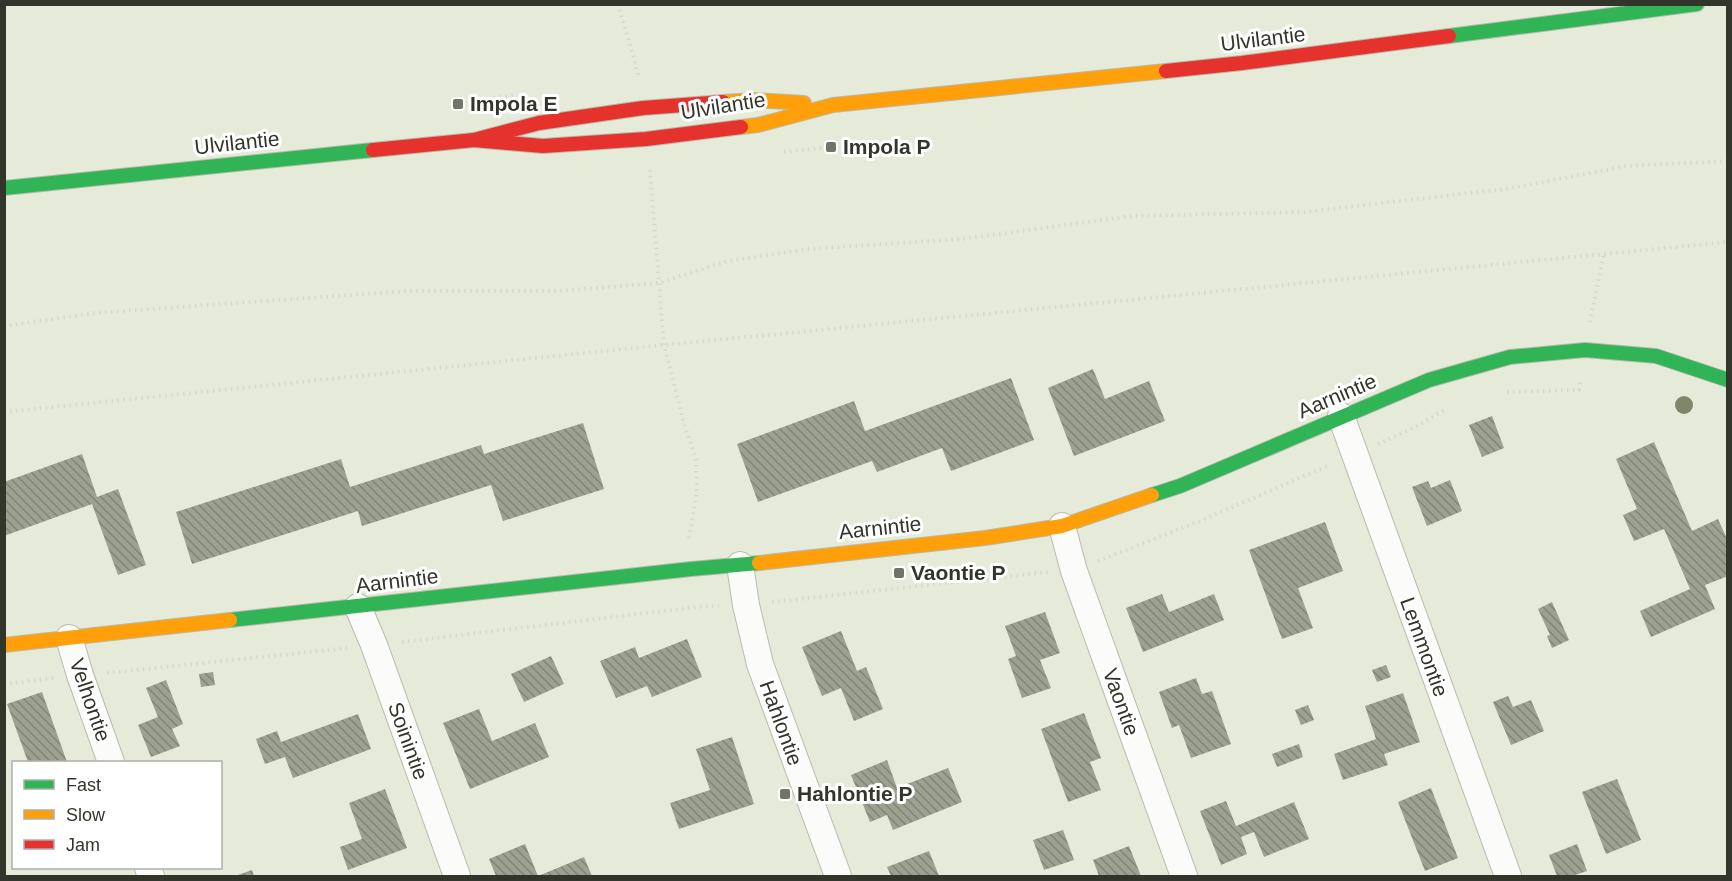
<svg xmlns="http://www.w3.org/2000/svg" width="1732" height="881" viewBox="0 0 1732 881" font-family="Helvetica,sans-serif">
<style>
.building{fill:url(#building-back-hatch)}
.lines{fill:none;stroke-linecap:round;stroke-linejoin:round}
.street-casing{stroke:#b7bbad;stroke-width:28}
.fast-casing{stroke:#b7bbad;stroke-width:16}
.slow-casing{stroke:#b7bbad;stroke-width:16}
.jam-casing{stroke:#b7bbad;stroke-width:16}
.path{stroke:#d6d7d2;stroke-width:4;stroke-dasharray:1.5 4.5;stroke-linecap:butt}
.street{stroke:#fbfcf9;stroke-width:26}
.fast{stroke:#30b455;stroke-width:14}
.slow{stroke:#ff9f0a;stroke-width:14}
.jam{stroke:#e5322d;stroke-width:14}
.tree{fill:#7f8669}
.poi-dot{fill:#717567;stroke:#fff;stroke-width:2}
.labels{text-anchor:middle;stroke-width:6;stroke-linejoin:round;paint-order:stroke}
.street-label{font-size:21px;fill:#32362a;stroke:#fff}
.poi-label{font-size:21px;font-weight:bold;fill:#32362a;stroke:#fff;text-anchor:start}
</style>
<defs>
<pattern id="building-back-hatch" width="6" height="6" patternUnits="userSpaceOnUse" patternTransform="scale(1.5)"><rect width="6" height="6" fill="#9da190"/><path d="M-1 5l2 2M0 0l6 6M5-1l2 2" fill="none" stroke="#818476"/></pattern>
</defs>
<rect width="100%" height="100%" fill="#e6ebd9"/>
<g class="building">
<polygon points="1093,369 1105,399 1149,381 1165,421 1074,456 1048,388"/>
<polygon points="1011,378 1034,440 951,471 942,448 877,472 872,461 758,502 737,444 854,401 865,431"/>
<polygon points="1492,416 1504,448 1482,457 1469,425"/>
<polygon points="583,423 604,489 503,521 491,485 362,526 358,511 192,564 176,512 341,459 350,487 481,445 484,454"/>
<polygon points="1654,442 1692,531 1718,519 1728,541 1728,576 1705,585 1715,609 1651,637 1640,611 1690,589 1664,529 1634,541 1623,515 1637,509 1616,459"/>
<polygon points="82,454 97,497 118,489 146,565 118,575 92,504 4,536 4,482"/>
<polygon points="1450,480 1462,511 1427,526 1412,487 1428,481 1431,488"/>
<polygon points="1325,522 1343,571 1298,588 1313,628 1282,639 1249,550"/>
<polygon points="1162,594 1169,612 1214,594 1224,620 1143,652 1126,608"/>
<polygon points="1552,602 1569,640 1552,648 1547,636 1550,635 1538,609"/>
<polygon points="1045,612 1060,653 1040,660 1051,688 1022,698 1008,659 1016,656 1005,626"/>
<polygon points="841,631 857,671 866,667 883,709 854,721 841,688 822,696 802,647"/>
<polygon points="687,639 702,677 652,697 647,686 616,698 600,661 635,647 639,658"/>
<polygon points="551,656 564,684 524,702 511,674"/>
<polygon points="1386,665 1391,677 1377,682 1372,670"/>
<polygon points="213,672 215,685 201,687 199,674"/>
<polygon points="1196,678 1202,694 1212,691 1231,744 1191,758 1179,725 1172,728 1159,692"/>
<polygon points="166,680 183,724 172,729 180,746 151,757 138,725 158,717 146,688"/>
<polygon points="42,692 67,762 28,762 7,704"/>
<polygon points="1403,693 1420,742 1384,754 1388,765 1343,780 1334,754 1376,739 1365,706"/>
<polygon points="1508,696 1513,707 1531,700 1544,731 1511,745 1493,702"/>
<polygon points="1308,705 1314,720 1301,725 1295,710"/>
<polygon points="479,709 492,741 535,723 549,757 470,789 443,723"/>
<polygon points="1084,713 1101,758 1090,762 1101,790 1068,802 1041,729"/>
<polygon points="358,714 371,749 293,778 285,757 265,764 256,739 277,731 281,742"/>
<polygon points="732,737 754,804 679,829 670,803 710,790 696,749"/>
<polygon points="1299,744 1303,757 1277,767 1272,754"/>
<polygon points="887,760 897,788 948,768 962,802 893,830 887,815 870,822 851,775"/>
<polygon points="1617,779 1641,840 1606,854 1582,792"/>
<polygon points="1431,788 1458,858 1425,871 1398,802"/>
<polygon points="385,789 407,848 348,870 340,847 362,839 349,803"/>
<polygon points="1226,801 1236,826 1294,802 1309,839 1264,857 1254,832 1241,837 1247,854 1221,865 1200,811"/>
<polygon points="1063,830 1074,860 1044,870 1033,840"/>
<polygon points="525,844 538,876 584,857 592,876 496,876 489,859"/>
<polygon points="1577,844 1587,871 1572,876 1557,876 1549,855"/>
<polygon points="1129,846 1141,876 1099,876 1093,860"/>
<polygon points="929,851 939,876 891,876 887,867"/>
<polygon points="252,870 254,876 235,876"/>
</g>
<g class="lines">
<defs>
<g id="street">
<polyline points="1341,416 1508,876"/>
<polyline points="1062,526 1074,571 1184,876"/>
<polyline points="740,565 746,605 760,664 838,876"/>
<polyline points="358,607 374,645 457,876"/>
<polyline points="69,638 80,675 111,762"/>
<polyline points="148,868 151,876"/>
</g>
<g id="fast">
<polyline points="1449,36 1697,4"/>
<polyline points="4,188 373,150"/>
<polyline points="1152,495 1180,486 1429,380 1510,357 1585,350 1656,356 1728,380"/>
<polyline points="230,620 691,569 759,563"/>
</g>
<g id="slow">
<polyline points="723,102 754,100 804,103"/>
<polyline points="741,127 758,125 833,105 1166,71"/>
<polyline points="759,563 985,538 1062,526 1152,495"/>
<polyline points="4,645 230,620"/>
</g>
<g id="jam">
<polyline points="1166,71 1242,63 1449,36"/>
<polyline points="474,140 543,146 646,139 741,127"/>
<polyline points="373,150 474,140 539,123 643,108 723,102"/>
</g>
</defs>
<use href="#street" class="street-casing"/>
<use href="#fast" class="fast-casing"/>
<use href="#slow" class="slow-casing"/>
<use href="#jam" class="jam-casing"/>
<g class="path">
<polyline points="618,4 633,55 639,79"/>
<polyline points="458,104 513,95"/>
<polyline points="784,152 831,147"/>
<polyline points="650,170 664,345 684,423 696,459 697,492 689,538"/>
<polyline points="1590,322 1604,253"/>
<polyline points="4,326 94,313 409,291 557,291 659,283 728,261 809,249 961,239 1132,216 1304,212 1506,189 1626,166 1728,161"/>
<polyline points="1507,392 1579,390 1581,379"/>
<polyline points="4,412 664,345 1728,242"/>
<polyline points="1378,444 1417,426 1446,409"/>
<polyline points="1098,561 1200,521 1330,465"/>
<polyline points="772,602 1048,572"/>
<polyline points="402,642 697,607 719,606"/>
<polyline points="107,673 347,648"/>
<polyline points="4,684 54,678"/>
</g>
<use href="#street" class="street"/>
<use href="#fast" class="fast"/>
<use href="#slow" class="slow"/>
<use href="#jam" class="jam"/>
</g>
<circle class="tree" cx="1684" cy="405" r="9"/>
<g class="poi-dot">
<rect x="452" y="98" width="12" height="12" rx="3"/>
<rect x="825" y="141" width="12" height="12" rx="3"/>
<rect x="893" y="567" width="12" height="12" rx="3"/>
<rect x="779" y="788" width="12" height="12" rx="3"/>
</g>
<g class="labels">
<g class="street-label">
<text transform="translate(1263 39) rotate(-7)" y="7">Ulvilantie</text>
<text transform="translate(723 106) rotate(-9)" y="7">Ulvilantie</text>
<text transform="translate(237 143) rotate(-6)" y="7">Ulvilantie</text>
<text transform="translate(1337 396) rotate(-23)" y="7">Aarnintie</text>
<text transform="translate(880 528) rotate(-6)" y="7">Aarnintie</text>
<text transform="translate(397 581) rotate(-7)" y="7">Aarnintie</text>
<text transform="translate(1424 647) rotate(70)" y="7">Lemmontie</text>
<text transform="translate(90 700) rotate(71)" y="7">Velhontie</text>
<text transform="translate(1121 702) rotate(70)" y="7">Vaontie</text>
<text transform="translate(781 723) rotate(70)" y="7">Hahlontie</text>
<text transform="translate(408 741) rotate(70)" y="7">Soinintie</text>
</g>
<g class="poi-label">
<text x="470" y="111">Impola E</text>
<text x="843" y="154">Impola P</text>
<text x="911" y="580">Vaontie P</text>
<text x="797" y="801">Hahlontie P</text>
</g>
</g>
<rect width="1732" height="881" fill="none" stroke="#32362a" stroke-width="12"/>
<rect x="12" y="761" width="210" height="108" fill="#ffffff" stroke="#adafaa" stroke-width="1.5"/>
<rect x="24" y="780" width="30" height="9" fill="#30b455" stroke="#adafaa" stroke-width="1.5"/>
<text x="66" y="791" font-size="18" fill="#32362a">Fast</text>
<rect x="24" y="810" width="30" height="9" fill="#ff9f0a" stroke="#adafaa" stroke-width="1.5"/>
<text x="66" y="821" font-size="18" fill="#32362a">Slow</text>
<rect x="24" y="840" width="30" height="9" fill="#e5322d" stroke="#adafaa" stroke-width="1.5"/>
<text x="66" y="851" font-size="18" fill="#32362a">Jam</text>
</svg>
